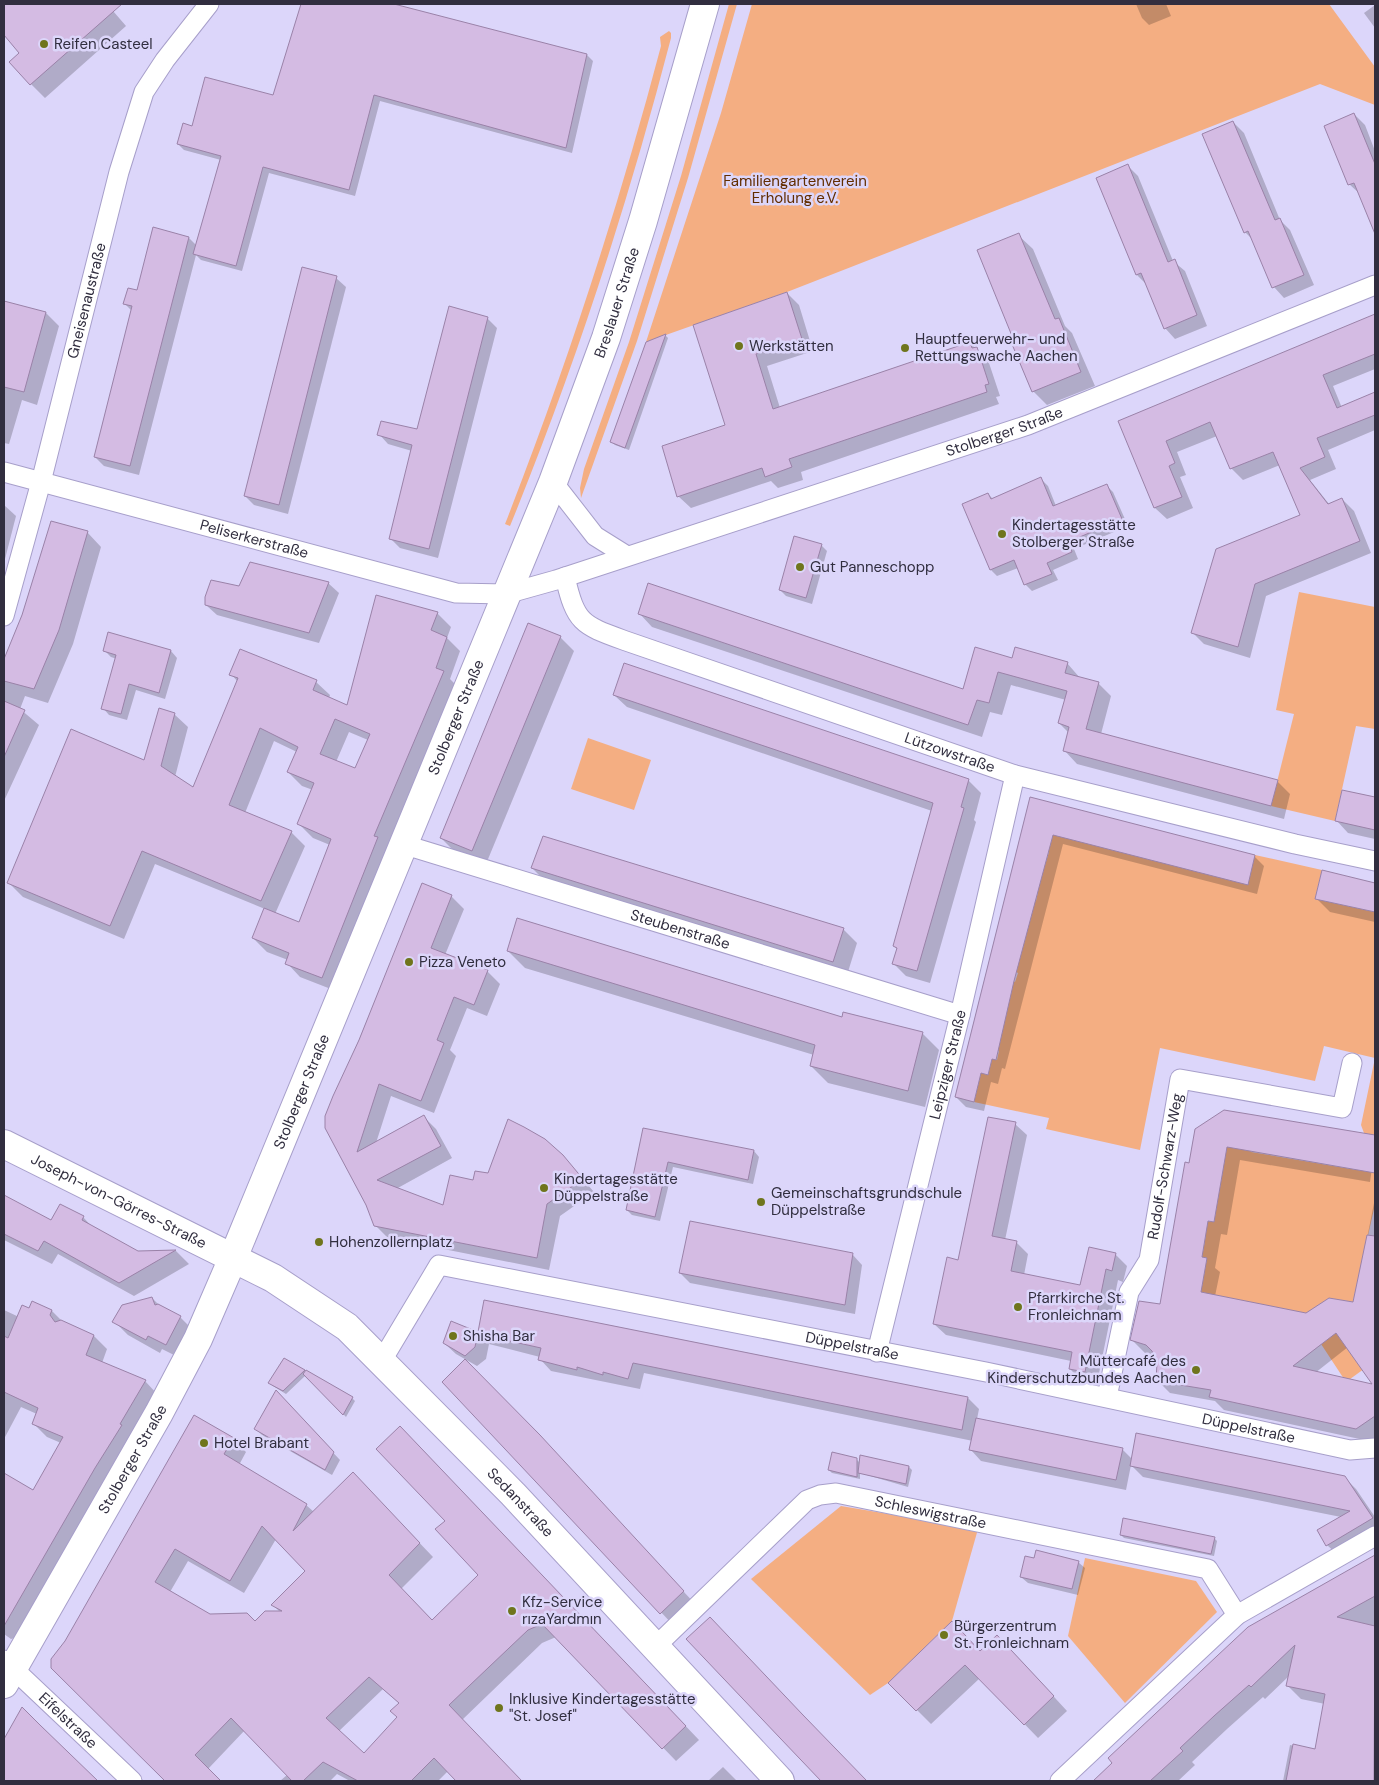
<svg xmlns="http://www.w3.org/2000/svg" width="1379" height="1785" viewBox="0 0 1379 1785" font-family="'DM Sans',sans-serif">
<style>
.green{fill:#f4ae82}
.shadow{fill:#0003;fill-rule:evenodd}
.building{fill:#d4bbe3;stroke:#9a82a8;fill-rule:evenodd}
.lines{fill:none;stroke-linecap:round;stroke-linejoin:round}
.street-casing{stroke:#a79fca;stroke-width:21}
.secondary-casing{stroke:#a79fca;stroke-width:30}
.street{stroke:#fff;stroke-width:19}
.secondary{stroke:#fff;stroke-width:28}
.poi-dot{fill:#6f751d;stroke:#dcd6fa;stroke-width:2}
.labels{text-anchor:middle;stroke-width:5;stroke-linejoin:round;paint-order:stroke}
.poi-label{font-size:15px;fill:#312e3f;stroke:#dcd6fa;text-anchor:start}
.park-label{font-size:15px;fill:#622d00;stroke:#dcd6fa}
.street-label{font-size:15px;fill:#312e3f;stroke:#dcd6fa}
</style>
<rect width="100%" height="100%" fill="#dcd6fa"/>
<g class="green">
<polygon points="729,4 737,4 688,178 637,341 581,498 580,488 584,469 629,342 681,176"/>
<polygon points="752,4 1329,4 1375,67 1375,105 1320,84 787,292 646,342 721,113"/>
<path d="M669 31 671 33V38C628 204 575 367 510 526L505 524C566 368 618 209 661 46L660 37Z"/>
<polygon points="1299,592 1375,607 1375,729 1356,726 1335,821 1271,806 1294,714 1276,710"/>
<polygon points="588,738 651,760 634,810 571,789"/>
<polygon points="1050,834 1255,855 1322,870 1315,899 1375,912 1375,1058 1324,1046 1315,1081 1160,1048 1140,1150 1046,1129 1049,1118 974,1102 981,1073 988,1075 992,1059 997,1060 999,1051 995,1050 1007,1013 1005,1011 1013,981 1015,982 1018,973 1014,971 1022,941 1025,941 1032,901 1036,901 1038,892 1035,891 1042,861 1046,862 1049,852 1046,852"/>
<polygon points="1375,1058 1375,1191 1374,1209 1353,1302 1329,1298 1322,1303 1333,1329 1368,1366 1346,1382 1300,1312 1184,1345 1202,1286 1207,1258 1202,1257 1206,1235 1203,1221 1214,1222 1223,1169 1216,1154 1238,1139 1250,1141 1251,1152 1357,1170 1364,1133 1361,1125"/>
<polygon points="841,1506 978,1529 952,1621 888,1683 870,1695 751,1579"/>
<polygon points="1085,1558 1196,1581 1217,1612 1125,1703 1068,1636"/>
</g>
<g class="shadow">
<polygon points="4,4 107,4 126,26 45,98 31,84 21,53 4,33"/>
<polygon points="302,4 390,4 587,55 593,61 572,153 380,101 355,196 269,173 242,271 201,260 196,255 139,475 104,466 95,457 132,311 125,304 189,238 197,246 221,160 184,150 178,144 274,96"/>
<polygon points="1136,4 1166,4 1171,16 1149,25 1142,18"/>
<polygon points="1375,5 1375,28 1364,13"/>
<polygon points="1354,114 1365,125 1375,151 1375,232 1360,194 1349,184"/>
<polygon points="1233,122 1244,133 1280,220 1290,230 1314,285 1284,298 1274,287 1254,241 1245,232"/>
<polygon points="1128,166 1138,176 1173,261 1185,271 1207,326 1175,339 1165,328 1147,285 1137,275"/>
<polygon points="1018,235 1033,249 1065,326 1072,333 1095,386 1047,405 1033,391 1014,336"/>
<polygon points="336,278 346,287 288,514 254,505 245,496"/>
<polygon points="787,293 799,305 813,351 767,366 780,408 970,343 988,360 1000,396 996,397 999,404 801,472 803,480 778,488 771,481 691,508 678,496 726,426 694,326"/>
<polygon points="4,302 46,313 59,326 37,405 22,400 9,444 4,443"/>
<polygon points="1375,315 1375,369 1333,386 1342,408 1375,394 1375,430 1328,450 1336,469 1310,480 1329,504 1342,499 1354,511 1371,553 1266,596 1250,658 1204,644 1192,632 1302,515 1280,465 1243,480 1231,468 1217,436 1177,452 1186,475 1180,477 1193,508 1167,519 1155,508 1120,421"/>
<polygon points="487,318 497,328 438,558 400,548 390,538 412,451 388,444 379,434 418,431"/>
<polygon points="666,336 668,338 629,450 615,445 612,442 647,343"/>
<polygon points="1041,479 1048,486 1056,506 1106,485 1113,492 1128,526 1074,549 1078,559 1053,570 1058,580 1032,591 1025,584 1018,568 997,576 991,570 988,494 993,499"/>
<polygon points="4,505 16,516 4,563"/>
<polygon points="87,532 101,547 73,644 48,703 25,696 20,709 39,725 4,801 4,662 23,616"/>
<polygon points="821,545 827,551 812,604 786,596 780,590"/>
<polygon points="328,583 339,593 319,643 217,615 206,605"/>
<path d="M437 613 451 627 447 638 460 651 450 679 457 686 336 991 300 977 287 963 288 960 267 952 253 938 265 909 155 864 124 939 23 897 9 883 145 761 174 714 188 727 175 777 193 789 238 682 231 674 316 682 330 695 329 698 348 706ZM349 732 368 740 355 770 336 762ZM274 741 297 752 288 772 302 786 313 790 299 824 313 838 330 845 300 923 275 914 305 846 291 832 245 813Z"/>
<polygon points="639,613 964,691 1013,659 1067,663 1080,678 1098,683 1111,696 1101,734 1277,781 1290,794 1284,819 1077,764 1064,750 1069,733 1059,723 1066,700 1011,685 1002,715 990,712 982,737 652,627"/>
<polygon points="560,637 574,651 486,864 455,852 441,838"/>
<polygon points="104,650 171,651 177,658 165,699 136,690 127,720 109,715 103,708 117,659 111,657"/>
<polygon points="614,695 968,780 981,793 974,820 976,822 930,983 906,976 893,963 897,949 894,946 932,811 627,707"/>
<polygon points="1343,791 1375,798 1375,839 1348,833 1337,821"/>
<polygon points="1031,799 1254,856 1264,866 1257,894 1063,844 1005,1069 1002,1068 998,1084 991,1082 984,1111 966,1107 956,1097"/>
<polygon points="532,868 843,929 857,943 847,975 546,882"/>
<polygon points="1323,872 1375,884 1375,922 1330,912 1317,899"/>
<polygon points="423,885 451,896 464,909 445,955 487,971 500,984 487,1016 467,1008 450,1050 456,1056 434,1113 391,1096 376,1143 423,1116 436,1129 452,1158 396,1189 444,1207 474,1181 488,1174 563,1156 594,1192 560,1216 549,1270 388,1238 375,1225 327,1117"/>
<polygon points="508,951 922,1033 939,1050 925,1107 828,1083 811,1066 814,1055 525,968"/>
<polygon points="1015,1124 1027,1135 1005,1240 1016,1242 1028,1254 1024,1275 1081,1286 1115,1254 1127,1266 1123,1282 1118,1280 1097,1383 1081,1380 1070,1369 1071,1361 946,1335 934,1324"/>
<polygon points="644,1129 754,1151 759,1157 753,1184 673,1167 660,1221 632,1215 627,1210"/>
<path d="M1196 1129 1363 1134 1375 1147 1370 1182 1240 1160 1227 1235 1221 1234 1215 1268 1220 1272 1215 1296 1306 1315 1354 1304 1375 1198V1437L1369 1441 1224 1410 1215 1401 1170 1393 1157 1380 1158 1363 1156 1356 1145 1353 1132 1340 1161 1306ZM1348 1347 1375 1386 1315 1373Z"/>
<polygon points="4,1197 51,1222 83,1217 94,1229 137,1253 176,1251 189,1264 134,1296 58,1254 52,1264 4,1240"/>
<polygon points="852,1254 862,1265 855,1314 690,1283 680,1273"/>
<polygon points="152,1298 160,1306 180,1317 194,1331 180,1358 162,1349 160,1353 128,1335 114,1321"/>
<polygon points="32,1303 52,1311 63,1322 94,1336 107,1349 102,1363 145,1381 158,1395 19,1637 11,1639 4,1634 4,1474 34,1491 61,1443 47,1437 33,1423 37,1414 21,1407 4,1439 4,1310 19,1317 29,1309"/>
<polygon points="452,1323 479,1334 968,1398 979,1409 977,1419 1122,1449 1132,1459 1344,1477 1356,1489 1375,1517 1375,1535 1339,1556 1327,1545 1341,1517 1143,1477 1131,1465 1126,1490 981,1461 971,1450 973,1441 644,1373 640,1389 551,1371 540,1359 540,1357 489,1344 486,1359 477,1366 456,1354 444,1343"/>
<polygon points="284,1359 352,1398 355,1401 346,1417 306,1375 286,1394 273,1386 270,1383"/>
<polygon points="444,1382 553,1451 697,1606 675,1627"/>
<polygon points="276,1392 340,1460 332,1475 262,1435 256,1429"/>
<path d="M233 1439 246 1452 239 1465 306 1505 314 1512 366 1487 433 1557 401 1589 433 1621 480 1575 446 1521 414 1441 699 1740 676 1761 556 1637 542 1643 462 1720 521 1781H458L448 1771 438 1781H350L337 1774 330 1781H280L287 1775 245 1730 208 1769 220 1781H168L52 1668ZM276 1539 306 1571 273 1605 281 1613 255 1623 210 1615 170 1592 188 1561 244 1593ZM383 1689 400 1704 398 1717 364 1755 339 1731Z"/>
<polygon points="856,1459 860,1463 909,1467 912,1470 908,1487 860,1473 860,1479 832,1473 829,1470"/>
<polygon points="1121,1535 1214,1538 1217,1541 1214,1556 1124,1538"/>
<polygon points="1375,1556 1375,1781 1283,1781 1290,1745 1316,1751 1325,1704 1301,1699 1288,1686 1290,1675 1265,1699 1263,1697 1227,1729 1192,1762 1195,1765 1178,1781 1094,1781 1249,1628"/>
<polygon points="1035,1559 1078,1562 1085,1568 1078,1595 1028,1583 1021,1577"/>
<polygon points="1011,1650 1067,1711 1038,1738 980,1678 931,1724 890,1683 980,1652"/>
<polygon points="22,1709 95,1781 4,1781 4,1741"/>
<polygon points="723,1767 737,1781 708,1781"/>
</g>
<g class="building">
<polygon points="4,4 122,4 30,85 9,62 19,53 4,35"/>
<polygon points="301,4 394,4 587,54 566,148 374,95 349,190 263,167 236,266 193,254 221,156 177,144 183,123 192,126 205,77 273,95"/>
<polygon points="1354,113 1375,164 1375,234 1354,183 1348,185 1324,126"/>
<polygon points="1233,121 1275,220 1280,218 1304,275 1272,288 1248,231 1244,233 1202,134"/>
<polygon points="1128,164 1168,262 1175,259 1197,315 1164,329 1141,273 1136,275 1096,178"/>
<polygon points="153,227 189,237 130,466 94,457 132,306 123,304 128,288 137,290"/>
<polygon points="1019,233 1055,319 1059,318 1081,372 1032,392 1009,337 1012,336 977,250"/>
<polygon points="302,267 337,276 279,505 244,496"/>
<polygon points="787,292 802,339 756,354 773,409 970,342 972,348 977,347 989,384 985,385 987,392 789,459 792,467 765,477 762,468 677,497 662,446 725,425 693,325"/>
<polygon points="4,301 46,312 24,392 4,387"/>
<polygon points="449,306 488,317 429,549 389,539 412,445 377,435 381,421 417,429"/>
<polygon points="1375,314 1375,354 1323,375 1337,408 1375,392 1375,415 1317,438 1325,457 1300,468 1328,504 1342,498 1360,541 1255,584 1238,647 1191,633 1216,549 1300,515 1273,452 1230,469 1210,422 1166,441 1175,463 1169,466 1182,497 1154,508 1118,421"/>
<polygon points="666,334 625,448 610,442 646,342"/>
<polygon points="1041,477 1053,506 1107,484 1122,519 1068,542 1072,552 1047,563 1052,574 1024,585 1014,560 990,570 962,504 988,493 991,499"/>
<polygon points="51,521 88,531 59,630 34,689 4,681 4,659 22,615"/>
<polygon points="794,536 822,544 806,598 779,590"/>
<polygon points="250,562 329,582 309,633 205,605 205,597 211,580 239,586"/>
<polygon points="648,583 963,689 975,647 1012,658 1015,647 1068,662 1065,673 1099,682 1086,729 1278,780 1271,806 1063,751 1069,727 1058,723 1067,691 998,672 989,703 977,700 968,725 638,614"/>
<path d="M376 595 438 612 431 630 447 637 436 668 444 671 374 836 378 837 322 978 285 964 289 953 252 938 264 908 299 922 331 839 297 824 314 783 287 772 298 747 260 728 229 805 292 831 261 901 142 851 110 926 7 883 71 729 144 760 159 708 175 713 161 766 193 787 238 678 229 675 240 649 317 680 313 690 347 705ZM335 719 370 734 355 768 320 754Z"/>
<polygon points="528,623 561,636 472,851 440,838"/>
<polygon points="108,632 171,650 159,693 129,684 121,714 101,709 116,655 103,651"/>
<polygon points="624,663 969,779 961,807 964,808 917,971 892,964 897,948 893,946 933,803 613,695"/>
<polygon points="4,701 25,710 4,757"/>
<polygon points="1342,790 1375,797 1375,830 1335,821"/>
<polygon points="1030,797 1255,855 1248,885 1053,835 1014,981 996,1060 992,1059 988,1075 981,1073 974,1102 955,1097"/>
<polygon points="543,836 844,928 833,962 531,868"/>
<polygon points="1322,870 1375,883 1375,912 1315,899"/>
<polygon points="422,883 452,895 431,948 488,970 474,1005 454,997 437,1040 444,1043 421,1101 379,1084 357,1152 424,1115 441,1146 377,1180 443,1205 450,1175 473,1180 475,1171 488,1173 508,1119 524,1127 545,1139 563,1155 583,1179 547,1204 537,1258 374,1226 366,1205 325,1128 325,1116 333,1096 359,1040"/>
<polygon points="517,918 842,1017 843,1012 923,1032 908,1091 810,1066 815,1045 507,951"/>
<path d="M1224 1110 1375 1135V1173L1227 1147 1214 1222 1208 1221 1202 1257 1207 1258 1201 1292 1306 1313 1329 1298 1353 1302 1367 1235 1375 1236V1416L1356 1429 1209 1397 1211 1390 1156 1381 1157 1363 1152 1351 1146 1345 1130 1340 1139 1301 1160 1304 1185 1162 1189 1163 1195 1129ZM1336 1333 1372 1384 1293 1366Z"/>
<polygon points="988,1117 1016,1122 992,1236 1017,1241 1011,1271 1080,1285 1089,1247 1116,1253 1112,1271 1106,1269 1085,1372 1069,1369 1072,1352 933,1324 947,1257 958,1260"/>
<polygon points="643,1128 754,1150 748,1180 668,1162 655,1217 626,1210"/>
<polygon points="4,1195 51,1220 60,1204 84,1216 82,1220 138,1251 176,1250 119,1283 44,1241 38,1251 4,1234"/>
<polygon points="690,1221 853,1253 845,1305 679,1273"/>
<polygon points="152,1297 155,1305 158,1304 181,1316 166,1345 148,1336 146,1340 112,1322 122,1305"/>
<polygon points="484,1300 968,1397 962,1430 633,1363 628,1379 603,1372 603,1375 577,1367 577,1370 538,1360 541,1348 478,1334 478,1332 475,1347 465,1356 443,1343 451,1321 478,1332"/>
<polygon points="32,1301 52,1310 50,1315 55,1322 61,1320 94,1335 86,1355 146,1380 120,1424 122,1425 95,1468 4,1626 4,1473 33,1490 63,1437 32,1424 38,1408 4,1392 4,1336 8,1338 22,1305 29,1308"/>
<polygon points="284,1358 305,1370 283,1391 268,1383"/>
<polygon points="465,1359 540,1435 684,1591 660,1614 442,1382"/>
<polygon points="306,1370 353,1397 343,1415 303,1374"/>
<polygon points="276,1390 334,1452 325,1470 254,1429"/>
<path d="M194 1415 234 1438 224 1454 307 1504 293 1531 353 1472 420 1543 389 1575 432 1620 478 1575 435 1529 445 1521 376 1449 400 1426 686 1726 662 1749 542 1624 528 1630 449 1705 522 1781H456L434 1758 411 1781H358L323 1762 303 1781H292L231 1718 195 1755 221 1781H165L51 1668V1659L65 1641ZM262 1526 305 1571 271 1605 282 1611H265L255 1621 247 1613 210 1614 155 1582 175 1549 230 1581ZM369 1677 399 1703 390 1711 397 1717 364 1753 326 1718Z"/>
<polygon points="976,1418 1123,1448 1116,1480 969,1450"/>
<polygon points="1136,1433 1345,1476 1373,1518 1326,1546 1317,1530 1350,1511 1130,1466"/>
<polygon points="832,1452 857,1458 857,1477 828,1470"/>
<polygon points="860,1455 909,1466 906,1484 858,1473"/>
<polygon points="1123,1518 1215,1537 1211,1554 1120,1535"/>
<polygon points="1036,1550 1079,1561 1072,1589 1020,1577 1025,1556 1034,1558"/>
<polygon points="1375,1555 1375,1596 1337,1617 1375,1626 1374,1781 1286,1781 1293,1744 1315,1749 1325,1694 1286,1686 1295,1645 1251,1687 1249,1685 1214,1716 1180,1748 1183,1751 1150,1781 1093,1781 1112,1763 1108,1758 1248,1627"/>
<polygon points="710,1617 803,1715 867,1781 821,1781 780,1738 686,1639"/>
<polygon points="952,1621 980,1651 997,1635 1054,1696 1024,1725 965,1665 916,1711 888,1683"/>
<polygon points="22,1707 40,1725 98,1781 4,1781 4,1739"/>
</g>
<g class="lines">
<defs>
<g id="street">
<path id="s1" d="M4 472 456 593 506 594 556 580 1028 425 1375 285"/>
<polyline points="553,482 595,536 627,556"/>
<path id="s2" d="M565 577C576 624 582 625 626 641L1015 775 1295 844 1375 861"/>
<path id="s3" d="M4 616 41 482 119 172 144 92 165 60 209 4"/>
<path id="s4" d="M402 844 960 1015"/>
<path id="s5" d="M877 1352 960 1015 1015 775"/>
<path id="s6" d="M381 1362 439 1265 986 1372 1350 1450 1375 1448"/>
<path id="s7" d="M1107 1397 1129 1292 1149 1260 1180 1079 1342 1108 1352 1063"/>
<path id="s8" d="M655 1647 807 1500 820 1495 836 1493 1208 1569 1237 1615"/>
<path id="s9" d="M4 1660 132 1781"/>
<polyline points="1060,1781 1237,1615 1375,1536"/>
</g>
<g id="secondary">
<path id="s10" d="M4 1144 273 1278 347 1327 513 1494 780 1781"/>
<path id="s11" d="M4 1684 159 1413 198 1339 233 1258 553 482 606 338 643 221 705 4"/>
</g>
</defs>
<use href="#street" class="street-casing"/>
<use href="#secondary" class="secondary-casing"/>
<use href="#street" class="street"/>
<use href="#secondary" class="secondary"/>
</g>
<g class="poi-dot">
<circle cx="44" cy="44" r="5"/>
<circle cx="739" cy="346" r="5"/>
<circle cx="905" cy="348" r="5"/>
<circle cx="1002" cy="534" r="5"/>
<circle cx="800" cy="567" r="5"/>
<circle cx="409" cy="962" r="5"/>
<circle cx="544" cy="1188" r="5"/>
<circle cx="761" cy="1202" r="5"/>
<circle cx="319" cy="1242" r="5"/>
<circle cx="1018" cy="1307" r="5"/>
<circle cx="453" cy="1336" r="5"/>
<circle cx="1196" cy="1370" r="5"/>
<circle cx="204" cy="1443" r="5"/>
<circle cx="512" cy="1611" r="5"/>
<circle cx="944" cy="1635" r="5"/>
<circle cx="499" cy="1708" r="5"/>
</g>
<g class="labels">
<g class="poi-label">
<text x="54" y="49">Reifen Casteel</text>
<text x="915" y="344">Hauptfeuerwehr- und<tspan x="915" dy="17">Rettungswache Aachen</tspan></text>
<text x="749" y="351">Werkstätten</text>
<text x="1012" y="530">Kindertagesstätte<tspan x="1012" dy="17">Stolberger Straße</tspan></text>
<text x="810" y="572">Gut Panneschopp</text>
<text x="419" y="967">Pizza Veneto</text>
<text x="554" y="1184">Kindertagesstätte<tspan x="554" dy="17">Düppelstraße</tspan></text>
<text x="771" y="1198">Gemeinschaftsgrundschule<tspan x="771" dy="17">Düppelstraße</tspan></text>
<text x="329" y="1247">Hohenzollernplatz</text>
<text x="1028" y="1303">Pfarrkirche St.<tspan x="1028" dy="17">Fronleichnam</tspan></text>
<text x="463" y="1341">Shisha Bar</text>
<text x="1186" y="1366" text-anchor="end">Müttercafé des<tspan x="1186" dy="17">Kinderschutzbundes Aachen</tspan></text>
<text x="214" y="1448">Hotel Brabant</text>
<text x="522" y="1607">Kfz-Service<tspan x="522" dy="17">rızaYardmın</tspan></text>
<text x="954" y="1631">Bürgerzentrum<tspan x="954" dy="17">St. Fronleichnam</tspan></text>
<text x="509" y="1704">Inklusive Kindertagesstätte<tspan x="509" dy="17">"St. Josef"</tspan></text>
</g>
<g class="park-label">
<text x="795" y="186">Familiengartenverein<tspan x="795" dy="17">Erholung e.V.</tspan></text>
</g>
<g class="street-label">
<text dy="5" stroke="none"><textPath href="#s3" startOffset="326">Gneisenaustraße</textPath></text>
<text dy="5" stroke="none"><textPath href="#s11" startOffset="1514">Breslauer Straße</textPath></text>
<text dy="5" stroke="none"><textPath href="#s1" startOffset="1042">Stolberger Straße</textPath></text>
<text dy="5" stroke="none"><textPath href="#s1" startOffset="259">Peliserkerstraße</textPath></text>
<text dy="5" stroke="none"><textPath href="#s11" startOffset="1069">Stolberger Straße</textPath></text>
<text dy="5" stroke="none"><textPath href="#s2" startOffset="438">Lützowstraße</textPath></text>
<text dy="5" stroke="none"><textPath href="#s4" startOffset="291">Steubenstraße</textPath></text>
<text dy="5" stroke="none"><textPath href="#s5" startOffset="296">Leipziger Straße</textPath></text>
<text dy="5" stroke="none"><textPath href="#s11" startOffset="664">Stolberger Straße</textPath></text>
<text dy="5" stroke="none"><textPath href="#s7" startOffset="240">Rudolf-Schwarz-Weg</textPath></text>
<text dy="5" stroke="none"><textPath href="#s10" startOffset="128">Joseph-von-Görres-Straße</textPath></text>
<text dy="5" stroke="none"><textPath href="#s6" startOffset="534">Düppelstraße</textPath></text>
<text dy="5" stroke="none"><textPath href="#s6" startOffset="939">Düppelstraße</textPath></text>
<text dy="5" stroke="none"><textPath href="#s11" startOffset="259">Stolberger Straße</textPath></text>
<text dy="5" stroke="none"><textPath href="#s10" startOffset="636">Sedanstraße</textPath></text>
<text dy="5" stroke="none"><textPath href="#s8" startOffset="338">Schleswigstraße</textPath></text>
<text dy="5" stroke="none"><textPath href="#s9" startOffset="88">Eifelstraße</textPath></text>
</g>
</g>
<rect width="1379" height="1785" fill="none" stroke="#312e3f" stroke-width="10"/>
</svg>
